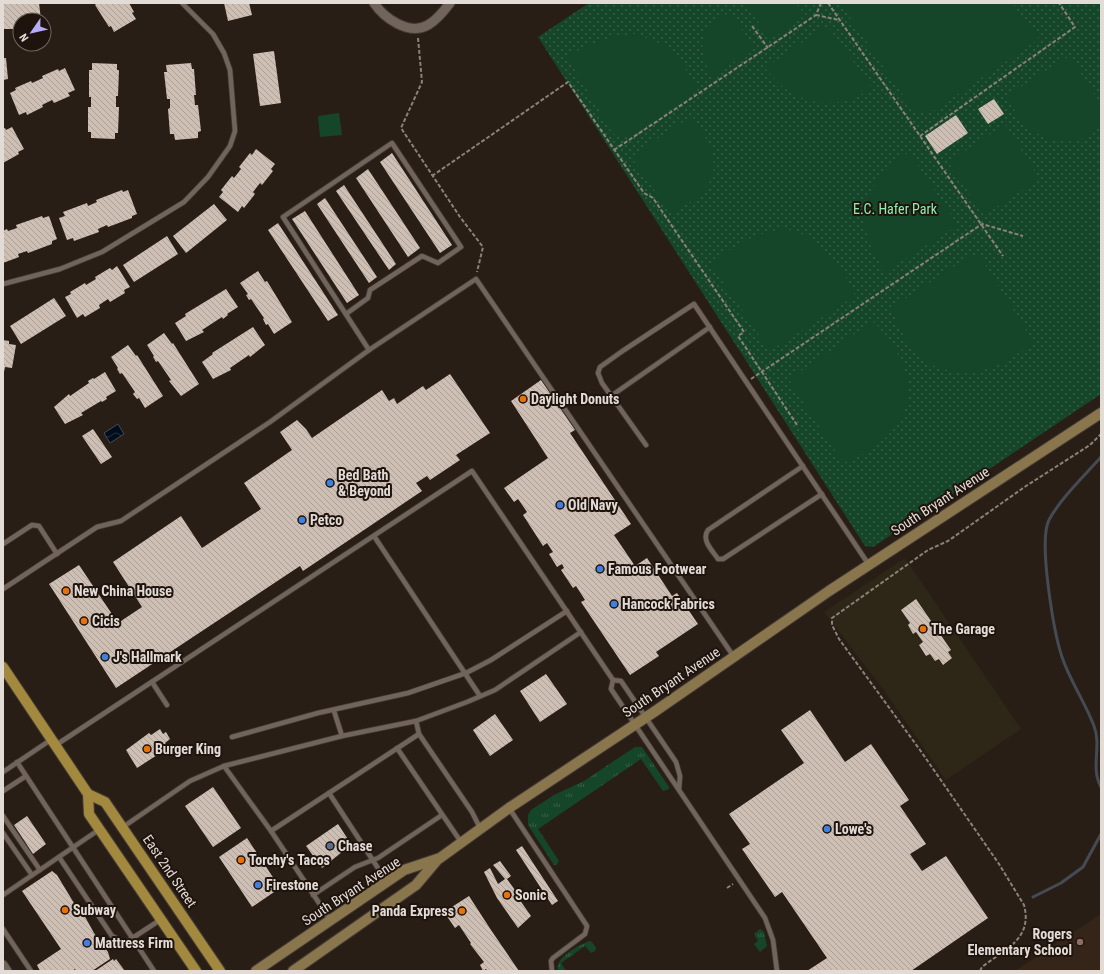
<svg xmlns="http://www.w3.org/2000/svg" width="1104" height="974" viewBox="0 0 1104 974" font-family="'Roboto Condensed',sans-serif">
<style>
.commercial{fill:#2e2616}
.built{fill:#352519}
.grass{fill:url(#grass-tufts)}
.park{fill:url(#park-dots)}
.pitch{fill:#164629}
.water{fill:url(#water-waves);stroke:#444b55}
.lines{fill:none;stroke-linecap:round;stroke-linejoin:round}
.stream{stroke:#444b55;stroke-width:3}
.building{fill:url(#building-back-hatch)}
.lane-casing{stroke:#433b36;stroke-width:6}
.street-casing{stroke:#433b36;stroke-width:11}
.secondary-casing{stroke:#433b36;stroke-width:12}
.primary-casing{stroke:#433b36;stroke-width:12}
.path{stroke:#8a817a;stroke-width:2;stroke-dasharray:4 2;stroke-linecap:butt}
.lane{stroke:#71645b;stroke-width:4.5}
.street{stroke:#71645b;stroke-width:9}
.secondary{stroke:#8a764d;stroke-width:10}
.primary{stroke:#a2893e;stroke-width:10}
.food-dot{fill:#e8710a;stroke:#1f140d;stroke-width:1.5}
.shop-dot{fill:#3f7fe0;stroke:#1f140d;stroke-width:1.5}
.service-dot{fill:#5c6f8a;stroke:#1f140d;stroke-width:1.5}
.education-dot{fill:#8d6e63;stroke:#1f140d;stroke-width:1.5}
.labels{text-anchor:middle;stroke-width:4;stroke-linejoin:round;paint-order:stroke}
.park-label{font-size:14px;fill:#8af0ac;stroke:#1f140d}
.poi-label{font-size:14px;font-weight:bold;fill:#e3dbd6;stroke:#1f140d;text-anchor:start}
.street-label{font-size:14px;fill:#e3dbd6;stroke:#1f140d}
</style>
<defs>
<pattern id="grass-tufts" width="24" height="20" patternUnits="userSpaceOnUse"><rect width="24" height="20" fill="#164629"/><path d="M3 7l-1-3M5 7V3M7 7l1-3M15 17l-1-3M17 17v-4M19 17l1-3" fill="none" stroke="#386047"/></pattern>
<pattern id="park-dots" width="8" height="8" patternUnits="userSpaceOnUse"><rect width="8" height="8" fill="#164629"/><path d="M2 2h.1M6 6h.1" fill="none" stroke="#386047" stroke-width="1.8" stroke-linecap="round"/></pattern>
<pattern id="water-waves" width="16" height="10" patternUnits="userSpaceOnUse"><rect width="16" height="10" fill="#000d1e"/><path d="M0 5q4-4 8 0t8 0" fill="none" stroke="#25303e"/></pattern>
<pattern id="building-back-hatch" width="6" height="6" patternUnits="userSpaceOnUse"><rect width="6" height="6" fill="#cebfb5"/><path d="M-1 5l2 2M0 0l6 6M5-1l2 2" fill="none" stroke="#aca098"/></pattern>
</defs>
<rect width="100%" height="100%" fill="#291e16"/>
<polygon class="commercial" points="905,558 1021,729 946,780 885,692 824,612"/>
<polygon class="built" points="1101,914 1101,971 1015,971"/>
<g class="grass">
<polygon points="635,747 642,747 669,787 669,789 663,791 641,759 538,829 559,861 556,865 554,865 528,825 528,815 531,810 554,795 584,781"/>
<polygon points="760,929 764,932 767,946 760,952 754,944 758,941 754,934"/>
<path d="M589 941 592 942 596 948 595 951 591 953 585 946 561 963 566 971H558C554 958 578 946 589 941Z"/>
</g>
<polygon class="park" points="589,3 1101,3 1101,394 873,547 865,546 538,37"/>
<g class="pitch">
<polygon points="750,3 795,3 806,15 774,37 768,36 747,6"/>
<polygon points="840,3 1012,3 1039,39 930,113 914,112"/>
<path d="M730 13 753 45 752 49 713 77C695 51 699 23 730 13Z"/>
<path d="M821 29H830L872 88C834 114 792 105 765 68Z"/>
<path d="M635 34 667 46 683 65 698 90 630 138 613 134 567 57C588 44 610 36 635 34Z"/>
<polygon points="1065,58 1072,59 1101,105 1101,126 1085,138 1066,141 1050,140 1023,126 1007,96"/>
<polygon points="339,113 342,135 320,137 318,116"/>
<path d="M692 116C708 140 728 169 700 194 692 202 681 207 671 214L634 161 635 153Z"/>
<polygon points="1005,124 1040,179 984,215 950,165 951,160"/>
<path d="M909 152 955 221V227L885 272C851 221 859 186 909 152Z"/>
<path d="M782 229C816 231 843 267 855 296L773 349 766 346 712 266C729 246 756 233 782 229Z"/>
<path d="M971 255H979L1033 341C1009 364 980 378 947 370 941 368 934 367 929 363 910 351 899 329 891 308Z"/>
<path d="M873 321C929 378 917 434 843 463L790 383 792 377Z"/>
</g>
<polygon class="water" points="118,424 124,434 110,443 104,433"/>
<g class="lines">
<g class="stream">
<path d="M1101 457C1085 475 1060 499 1049 520 1038 541 1054 633 1062 657 1070 681 1085 702 1094 726 1102 746 1090 768 1101 787"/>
<polyline points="1033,897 1061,883 1083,867 1101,834"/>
</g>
</g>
<g class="building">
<polygon points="5,3 39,3 41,20 20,20 20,29 3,29 3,4"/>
<polygon points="97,3 129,3 134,12 132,13 136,19 114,32 111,26 109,27 95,5"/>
<polygon points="224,3 249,3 252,15 228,21"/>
<polygon points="274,51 281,103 260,106 253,54"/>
<polygon points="3,58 6,58 8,79 3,80"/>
<polygon points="92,63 117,64 117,70 119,70 118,96 116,96 116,107 119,107 118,133 115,133 115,139 91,138 91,132 88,132 88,107 91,107 91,97 89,97 89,70 92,70"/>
<polygon points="191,63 192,69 194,69 196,95 194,95 195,105 198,105 201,131 198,132 198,138 175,140 174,134 170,134 168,109 170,108 170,99 167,99 164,72 167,72 166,65"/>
<polygon points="65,68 75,90 68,93 70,96 54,103 52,100 42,105 43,107 27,115 26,112 19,115 10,93 16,90 15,88 31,81 32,83 43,78 42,76 58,69 59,71"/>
<polygon points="994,99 1004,114 988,124 978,109"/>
<polygon points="956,115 968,133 937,154 925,136"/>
<polygon points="12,127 24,149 18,152 19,154 3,163 3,129 5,128 6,130"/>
<polygon points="256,149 275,164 271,169 273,171 262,185 260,183 253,192 255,194 244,208 242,206 238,212 219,197 223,192 221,190 232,176 234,178 241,169 239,167 250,153 252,155"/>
<polygon points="392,153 452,245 440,253 380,162"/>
<polygon points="368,169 420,248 408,257 356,178"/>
<polygon points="344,185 396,264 389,270 336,191"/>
<polygon points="122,190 123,192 128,190 137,214 132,216 132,218 108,227 107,225 98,229 99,232 74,241 73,238 67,240 59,218 65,216 63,212 87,203 88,206 97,202 96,200"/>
<polygon points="325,198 377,277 369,283 317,204"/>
<polygon points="214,204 227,220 186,253 173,236"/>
<polygon points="305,211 359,295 347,303 292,219"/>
<polygon points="42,216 43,218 49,216 57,239 52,241 52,244 28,253 27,251 18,254 19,257 3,263 3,231 7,229 8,231 17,228 16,225"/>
<polygon points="278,223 338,315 328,321 268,230"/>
<polygon points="167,236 178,254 134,282 123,265"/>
<polygon points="117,266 130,287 124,290 125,293 110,302 108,299 99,305 100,308 85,317 83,314 77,318 65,297 71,294 70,292 85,283 86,285 96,279 95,277 110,268 112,270"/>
<polygon points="258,271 265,282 267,281 292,322 274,334 268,324 266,325 263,319 264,318 251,299 249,300 246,295 248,294 240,283"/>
<polygon points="226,289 238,307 227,314 228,315 223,319 222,317 202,330 204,332 186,341 175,323 186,316 185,314"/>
<polygon points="54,298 66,316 21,344 10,326"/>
<polygon points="253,327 265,345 250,357 249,355 230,368 231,370 213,379 202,362 213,354 212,353"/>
<polygon points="164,333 172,344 173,343 199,384 181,396 169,381 171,380 158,361 156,362 153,357 154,356 147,345"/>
<polygon points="3,340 9,341 9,344 16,345 12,368 5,367 4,372"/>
<polygon points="128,345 136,356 137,355 163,396 145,408 139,398 137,399 133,394 135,392 122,373 120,374 117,369 118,368 111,357"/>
<polygon points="105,372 116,391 106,397 107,399 102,402 101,401 81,413 83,415 65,424 54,407 69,394 70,396 89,383 88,381 93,378 94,379"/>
<polygon points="450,374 490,433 456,455 460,460 430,480 427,476 416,483 422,491 303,571 300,566 116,688 49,584 79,565 118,623 142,607 113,562 181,516 202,548 261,509 244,483 292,450 280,432 297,420 306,429 312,438 382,390 389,401 394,398 397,404 423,386 426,390"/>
<polygon points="541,380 575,430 570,433 631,524 614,535 635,566 647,558 672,596 677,593 698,624 656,652 659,656 630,675 581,602 585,600 576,586 573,588 561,570 564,568 562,564 557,567 549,554 553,552 547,543 543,546 523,515 527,512 518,499 514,502 504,488 548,458 511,401"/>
<polygon points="93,429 112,457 101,464 82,436"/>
<polygon points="916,599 951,650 948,652 952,658 943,665 939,659 935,661 930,654 926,656 919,645 923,642 916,632 913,634 908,625 910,623 901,610"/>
<polygon points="546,674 567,704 540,722 520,691"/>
<polygon points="810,710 845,762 871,744 909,800 900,806 926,844 910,854 922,871 946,856 988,918 911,971 807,971 827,958 782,892 775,897 742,849 750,844 729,814 804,763 781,730"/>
<polygon points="495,714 513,740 490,756 473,730"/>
<polygon points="160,729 163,734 166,732 170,739 165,743 168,748 137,768 126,750 149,733 151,735"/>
<polygon points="213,787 241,828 213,847 185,806"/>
<polygon points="27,816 46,844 33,854 14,825"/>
<polygon points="338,824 353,847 348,850 347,848 322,868 306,846"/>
<polygon points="247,838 280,888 252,907 219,857"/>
<polygon points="522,846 558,901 552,905 516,850"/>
<polygon points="500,861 511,876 507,879 515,890 518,888 521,893 517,896 531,916 518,928 497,898 484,872 490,868 498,884 505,879 493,865"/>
<polygon points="52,871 57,875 77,908 83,913 94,933 108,952 110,959 92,971 76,971 75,969 72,971 40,971 37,965 61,949 22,891"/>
<polygon points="469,896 491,930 519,971 488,971 486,969 483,971 480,965 484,962 470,944 471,943 459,925 455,928 444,912"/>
<polygon points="113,959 114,961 116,959 125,971 95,971"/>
</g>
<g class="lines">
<defs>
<g id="lane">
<polyline points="3,284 60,269 102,252 184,202 208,177 230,146 235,131 230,70 224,53 213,34 182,3"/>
<polyline points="346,314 368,298 370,290 422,256 438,263 461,247 392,143 283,217 369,350"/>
<polyline points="611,396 710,327"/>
<polyline points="646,445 602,383 598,373 600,367 624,350 694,304 869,565"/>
<path d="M803 466 708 530C701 540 712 550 718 559H723L822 494"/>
<polyline points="374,536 480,696"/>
<polyline points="3,544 32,525 39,526 57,554"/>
<polyline points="3,589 97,527 121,521 270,422 369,350 476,279 734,657"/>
<polyline points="613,680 621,681 676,762 680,776 679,789"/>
<polyline points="152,682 167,705"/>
<polyline points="334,711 342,736"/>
<polyline points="416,721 419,734 472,812 480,828"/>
<polyline points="232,737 318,713 408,693 466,673 491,660 567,611"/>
<polyline points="56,745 472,471 613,680 611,689 765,918 773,940 777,971"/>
<polyline points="397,748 461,842"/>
<polyline points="17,762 154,971"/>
<polyline points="224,766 271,831 419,734"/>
<polyline points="3,772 52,739"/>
<polyline points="3,791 26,776"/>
<polyline points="329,793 387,882"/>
<polyline points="509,808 587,926 585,934 553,958 551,961 552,971"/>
<polyline points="3,816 40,870"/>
<polyline points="123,827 190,781 224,766 342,736 416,721 467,702 495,690 581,632"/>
<polyline points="271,831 331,921"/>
<polyline points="3,833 32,875"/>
<polyline points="59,857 112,936 125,943 160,920"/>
<polyline points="3,895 100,829"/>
<polyline points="313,895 355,867 378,858 442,815"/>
<polyline points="3,929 31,971"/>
</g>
<g id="street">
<path d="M374 3C384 18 409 36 428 25 437 20 444 11 450 3"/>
<polyline points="3,965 7,971"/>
</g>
<g id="secondary">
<polyline points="256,971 404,870 440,858 509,808 654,712 829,591 1101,413"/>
<polyline points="293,971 416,885 438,859"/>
</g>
<g id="primary">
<polyline points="3,667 88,794 89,814 196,971"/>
<polyline points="88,794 105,802 220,971"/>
</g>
</defs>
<use href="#lane" class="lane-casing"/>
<use href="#street" class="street-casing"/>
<use href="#secondary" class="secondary-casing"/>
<use href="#primary" class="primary-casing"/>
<g class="path">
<polyline points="828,3 1003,256"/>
<polyline points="816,15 839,20"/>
<polyline points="752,26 768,48"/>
<polyline points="418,38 422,82 401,128 460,217 483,247 477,272"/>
<polyline points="920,136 1075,27 1059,3"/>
<polyline points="614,150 816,15 821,3"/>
<polyline points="432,176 568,82 644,193 653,198 744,332 738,336 797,425"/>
<polyline points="751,379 982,224 1023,236"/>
<polyline points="727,888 733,884"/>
<path d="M980 971 982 967C1005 949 1033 939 1024 905L999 864 920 750 839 639 832 625V618L928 550 948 541 1026 486 1090 445 1101 434"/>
</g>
<use href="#lane" class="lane"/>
<use href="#street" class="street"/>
<use href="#secondary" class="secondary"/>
<use href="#primary" class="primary"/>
</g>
<g class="food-dot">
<circle cx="523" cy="399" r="4"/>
<circle cx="66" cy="591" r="4"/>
<circle cx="84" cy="621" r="4"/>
<circle cx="923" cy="629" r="4"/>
<circle cx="147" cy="749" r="4"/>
<circle cx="241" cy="860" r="4"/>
<circle cx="507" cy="895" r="4"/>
<circle cx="65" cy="910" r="4"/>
<circle cx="462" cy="911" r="4"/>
</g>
<g class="shop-dot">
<circle cx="330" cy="483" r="4"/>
<circle cx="560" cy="505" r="4"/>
<circle cx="302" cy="520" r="4"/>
<circle cx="600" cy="569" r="4"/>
<circle cx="614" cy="604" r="4"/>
<circle cx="105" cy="657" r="4"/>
<circle cx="827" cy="829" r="4"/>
<circle cx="258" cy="885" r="4"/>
<circle cx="87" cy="943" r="4"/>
</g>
<circle class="service-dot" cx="330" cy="846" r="4"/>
<circle class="education-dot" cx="1080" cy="942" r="4"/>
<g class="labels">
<g class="park-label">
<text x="895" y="214">E.C. Hafer Park</text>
</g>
<g class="poi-label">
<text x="531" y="404">Daylight Donuts</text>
<text x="338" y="480">Bed Bath<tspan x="338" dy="16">&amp; Beyond</tspan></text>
<text x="568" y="510">Old Navy</text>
<text x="310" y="525">Petco</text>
<text x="608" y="574">Famous Footwear</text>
<text x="74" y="596">New China House</text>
<text x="622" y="609">Hancock Fabrics</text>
<text x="92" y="626">Cicis</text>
<text x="931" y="634">The Garage</text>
<text x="113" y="662">J's Hallmark</text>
<text x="155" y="754">Burger King</text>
<text x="835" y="834">Lowe's</text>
<text x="338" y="851">Chase</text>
<text x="249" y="865">Torchy's Tacos</text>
<text x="266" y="890">Firestone</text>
<text x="515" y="900">Sonic</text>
<text x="73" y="915">Subway</text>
<text x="454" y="916" text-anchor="end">Panda Express</text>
<text x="1072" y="939" text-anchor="end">Rogers<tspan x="1072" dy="16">Elementary School</tspan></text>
<text x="95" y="948">Mattress Firm</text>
</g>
<g class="street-label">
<text transform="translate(940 501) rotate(-33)" y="5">South Bryant Avenue</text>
<text transform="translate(671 682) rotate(-34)" y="5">South Bryant Avenue</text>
<text transform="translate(170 871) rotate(56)" y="5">East 2nd Street</text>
<text transform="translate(351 891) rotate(-33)" y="5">South Bryant Avenue</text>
</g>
</g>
<rect width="1104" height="974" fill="none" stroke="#e3dbd6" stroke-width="8"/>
<g transform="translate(32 32) rotate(236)"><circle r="19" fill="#1f140d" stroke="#6d645d"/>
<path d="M0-3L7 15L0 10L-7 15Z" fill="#b6acf8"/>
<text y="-6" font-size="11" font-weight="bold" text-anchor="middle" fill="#e3dbd6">N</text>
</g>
</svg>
